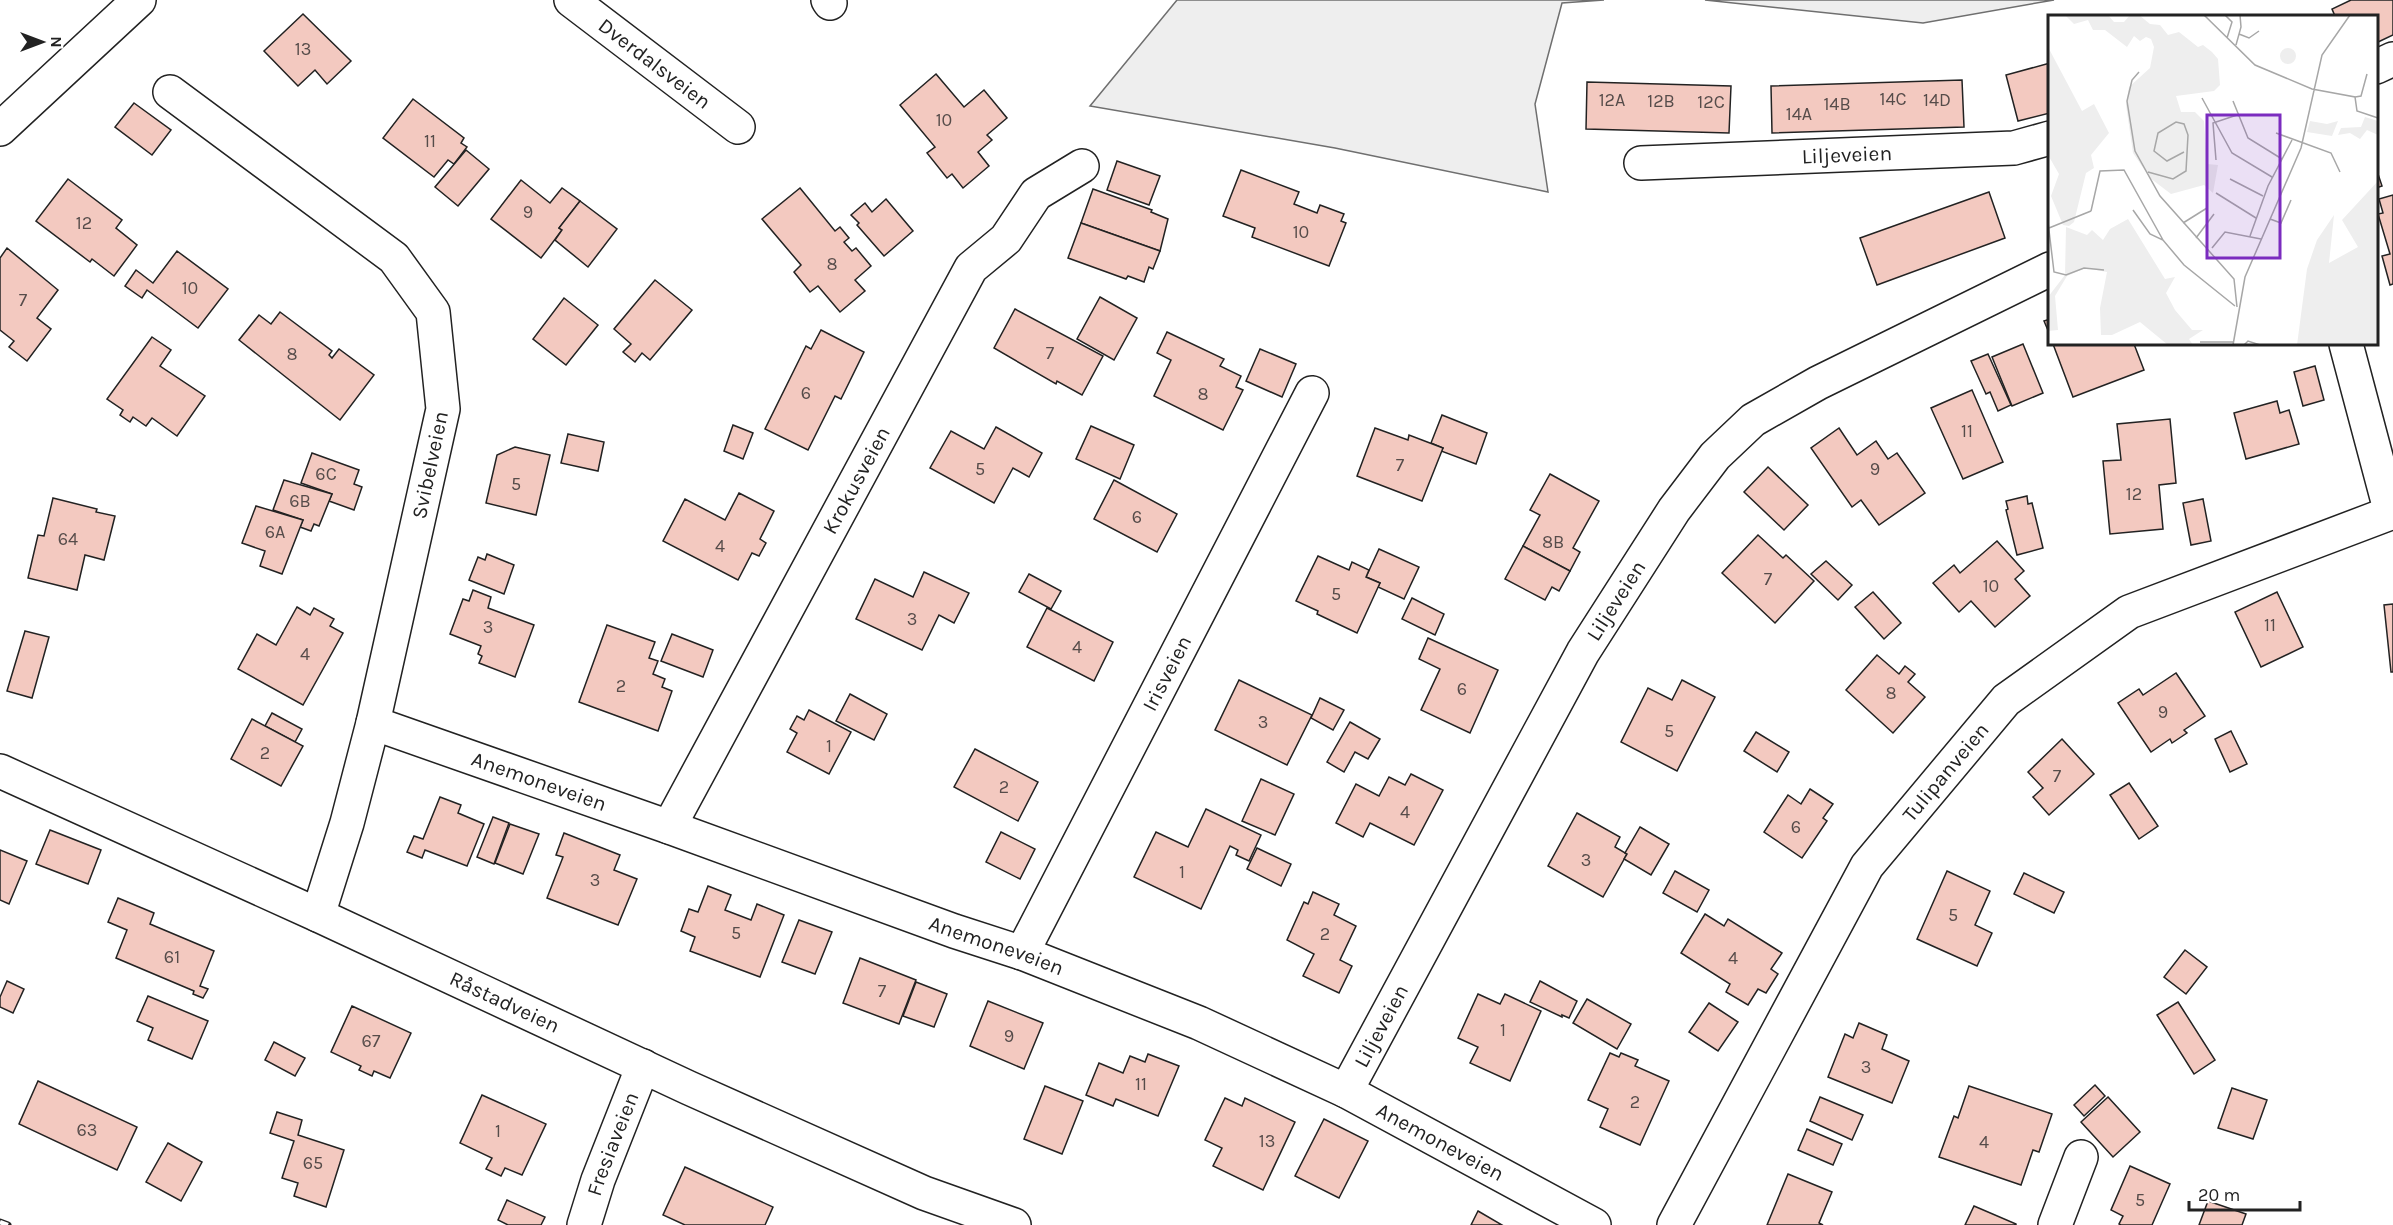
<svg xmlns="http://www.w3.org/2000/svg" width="2393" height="1225" viewBox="0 0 2393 1225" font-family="Karla,sans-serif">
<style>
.green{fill:#eee;stroke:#6f6f6f;stroke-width:1.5}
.building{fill:#f3c9c0;stroke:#222;stroke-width:1.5}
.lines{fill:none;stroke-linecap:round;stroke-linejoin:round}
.minor-casing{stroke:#222;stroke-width:36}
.secondary-casing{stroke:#222;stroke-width:36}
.minor{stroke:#fff;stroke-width:33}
.secondary{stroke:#fff;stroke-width:33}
.rail-casing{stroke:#222;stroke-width:7}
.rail{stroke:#fff;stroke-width:4.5;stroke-dasharray:14;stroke-linecap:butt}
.labels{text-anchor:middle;stroke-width:4.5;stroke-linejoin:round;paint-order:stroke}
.number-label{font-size:18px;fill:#564c4a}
.street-label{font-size:21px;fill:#222;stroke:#fff}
.inset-road{fill:none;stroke:#a7a7a7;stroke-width:1.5}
.view{fill:#7b2cbf;fill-opacity:0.15;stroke:#7b2cbf;stroke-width:3}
.inset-edge{fill:none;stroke:#222;stroke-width:3}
</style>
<rect width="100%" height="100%" fill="#fff"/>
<g class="green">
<polygon points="1177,0 1604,0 1562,3 1535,104 1548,192 1335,148 1090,106"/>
<polygon points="1705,0 2054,0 1923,23"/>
</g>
<g class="building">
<polygon points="2351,0 2393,0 2393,35 2376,43 2376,16 2335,16 2332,9"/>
<polygon points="303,14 351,61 327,84 315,70 298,86 264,51"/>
<polygon points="2050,63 2050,113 2018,121 2006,75"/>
<polygon points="936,74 964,107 984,90 1007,118 987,135 992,140 978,152 989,166 963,188 952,174 947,178 927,153 935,147 900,105"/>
<polygon points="1962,80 1964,127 1772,133 1771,86"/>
<polygon points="1587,82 1731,86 1729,133 1586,129"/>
<polygon points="413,99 464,138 461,143 467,147 454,164 448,160 434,177 383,138"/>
<polygon points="134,103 171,130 152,155 115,127"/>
<polygon points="466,150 489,169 458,206 435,187"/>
<polygon points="1117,161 1160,176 1149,205 1107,190"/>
<polygon points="2376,168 2382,186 2376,188"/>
<polygon points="1241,170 1299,192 1294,204 1317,213 1320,205 1344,214 1341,221 1346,223 1329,266 1252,237 1255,228 1223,216"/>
<polygon points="68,179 122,220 116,228 137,245 114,276 92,259 90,262 36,221"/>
<polygon points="521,180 550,203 562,188 580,201 559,228 562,230 541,258 491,219"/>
<polygon points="800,188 835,231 840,227 849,238 844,242 852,251 856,248 871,266 855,280 865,291 840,312 818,286 810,292 794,272 801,265 762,219"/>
<polygon points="1093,189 1152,210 1151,212 1168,219 1160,251 1081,223"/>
<polygon points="1989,192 2005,238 1877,285 1860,238"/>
<polygon points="2393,195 2393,284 2390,285 2382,256 2390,254 2378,214 2383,213 2379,199"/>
<polygon points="886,199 913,231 884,256 857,225 859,223 851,215 865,203 872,212"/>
<polygon points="580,201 617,229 588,267 555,240 562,230 559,228"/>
<polygon points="1081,223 1160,251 1153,269 1149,267 1144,282 1128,276 1126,279 1068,258"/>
<polygon points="7,248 58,290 37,318 51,329 27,361 9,347 14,341 0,330 0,258"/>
<polygon points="177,251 228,289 198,328 147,290 142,298 125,286 136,270 153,283"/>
<polygon points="655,280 692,310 650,360 642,353 635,362 623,352 631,344 614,329"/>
<polygon points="1100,297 1137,318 1114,360 1077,339"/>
<polygon points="564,298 598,325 566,365 533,339"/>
<polygon points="1015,309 1103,356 1082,395 1057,381 1056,384 994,348"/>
<polygon points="280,312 332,351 329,355 332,358 339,349 374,375 340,420 239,340 259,315 271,324"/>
<polygon points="2050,319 2050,335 2044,321"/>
<polygon points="821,330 864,352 841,399 835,396 808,450 765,429 806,346 811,349"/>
<polygon points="1167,332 1224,359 1220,366 1241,376 1236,387 1243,390 1223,430 1154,396 1171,360 1157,353"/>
<polygon points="152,337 171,350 160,366 205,396 177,436 152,418 146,426 133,417 130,422 120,415 123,410 107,399"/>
<polygon points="2023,344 2043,393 2012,406 1992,357"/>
<polygon points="2053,344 2134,344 2144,370 2073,397"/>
<polygon points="1260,349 1296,364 1282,397 1246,381"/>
<polygon points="1988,354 2011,405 1998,411 1990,392 1986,394 1971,361"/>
<polygon points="2315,366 2324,400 2303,406 2294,372"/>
<polygon points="1972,390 2003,462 1963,479 1931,408"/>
<polygon points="2277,401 2280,413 2289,410 2299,444 2246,459 2234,413"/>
<polygon points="1442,415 1487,433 1476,464 1441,451 1443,448 1431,443"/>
<polygon points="2170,419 2176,483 2159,485 2163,529 2110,534 2103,461 2121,460 2117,424"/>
<polygon points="733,425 753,433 743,459 724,451"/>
<polygon points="1091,426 1134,445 1120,479 1076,459"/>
<polygon points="996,427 1042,453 1029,477 1013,468 994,503 930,468 951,431 984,449"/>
<polygon points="1375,428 1408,440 1409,435 1443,448 1422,501 1357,476"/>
<polygon points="1839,428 1857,455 1876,441 1888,459 1897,453 1925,493 1879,525 1861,500 1852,507 1811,448"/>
<polygon points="568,434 604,442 598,471 561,463"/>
<polygon points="515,447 550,455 536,515 486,503 497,455"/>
<polygon points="312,453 359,470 354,484 362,487 354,510 329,501 332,494 301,483"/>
<polygon points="1768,467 1808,505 1784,530 1744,492"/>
<polygon points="1550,474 1599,501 1573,548 1580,552 1570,571 1523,546 1540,515 1530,510"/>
<polygon points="284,480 332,494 319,526 314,524 311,531 300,527 303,520 273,510"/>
<polygon points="1114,480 1177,514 1157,552 1094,519"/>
<polygon points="739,493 774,511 760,539 766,543 759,556 752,553 738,580 663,541 685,499 725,520"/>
<polygon points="2027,496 2028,504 2032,503 2043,548 2017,555 2006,510 2008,509 2006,501"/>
<polygon points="53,498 97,509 96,512 115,516 104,560 85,555 77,590 28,578 38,535 44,536"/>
<polygon points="2203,499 2211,541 2191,545 2183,503"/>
<polygon points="256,506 303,520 282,574 260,566 265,551 242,543"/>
<polygon points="1758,535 1783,558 1786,555 1814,581 1775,623 1722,573"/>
<polygon points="1997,541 2024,571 2015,579 2030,596 1995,627 1971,601 1959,612 1933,583 1954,565 1960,573"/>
<polygon points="1523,546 1570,571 1559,591 1552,587 1545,600 1505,579"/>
<polygon points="1379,549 1419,567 1404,599 1378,587 1380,583 1366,577"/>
<polygon points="487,554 514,565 504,594 469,580 478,557 485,560"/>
<polygon points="1318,556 1349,570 1352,562 1369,570 1366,577 1380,583 1357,633 1317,614 1318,611 1296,601"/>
<polygon points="1826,561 1852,585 1838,600 1811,574"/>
<polygon points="924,572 969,593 954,623 939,615 922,650 856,619 875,579 913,597"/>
<polygon points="1029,574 1061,591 1051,609 1019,592"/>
<polygon points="473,590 491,597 488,608 534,625 515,677 479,663 482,656 478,654 481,646 450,634 463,599 469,601"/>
<polygon points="1873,592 1901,623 1884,639 1855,607"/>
<polygon points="2277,592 2303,647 2261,667 2235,612"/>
<polygon points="1412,598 1444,614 1435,635 1402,619"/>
<polygon points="2393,604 2393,672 2391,672 2384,605"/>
<polygon points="297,607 310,615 314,608 334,619 330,626 343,633 303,705 238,669 257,634 276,645"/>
<polygon points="1047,608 1113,642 1094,681 1027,647"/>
<polygon points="607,625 655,642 649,658 658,661 653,674 665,679 662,687 672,691 658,731 579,702"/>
<polygon points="25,631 49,637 32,698 7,691"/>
<polygon points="672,634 713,650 703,677 661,661"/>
<polygon points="1428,638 1498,670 1470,733 1421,710 1440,669 1419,659"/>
<polygon points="1877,655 1899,674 1905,666 1915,674 1908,682 1925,697 1893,733 1846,690"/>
<polygon points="2176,673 2205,716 2184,730 2187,733 2172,743 2170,739 2151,752 2118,703 2139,689 2143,695"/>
<polygon points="1239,680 1312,715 1287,765 1215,730"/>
<polygon points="1682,680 1715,697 1677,771 1621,742 1648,688 1672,700"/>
<polygon points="850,694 887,714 874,740 836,721"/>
<polygon points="1320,698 1344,710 1333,730 1311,718"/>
<polygon points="809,710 851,732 829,774 787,752 797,733 790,729 797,716 804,720"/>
<polygon points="272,713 302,729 295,742 265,726"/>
<polygon points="252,719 303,746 281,786 231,759"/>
<polygon points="1350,722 1380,739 1368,759 1355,752 1344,772 1327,762"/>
<polygon points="2231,731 2247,764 2230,772 2215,739"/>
<polygon points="1756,732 1789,752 1777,772 1744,751"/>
<polygon points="2062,739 2094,774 2049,815 2033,797 2043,788 2028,772"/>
<polygon points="975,749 1038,782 1018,821 954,787"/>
<polygon points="1411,774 1443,790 1414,845 1370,823 1363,837 1336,823 1356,784 1379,796 1389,777 1405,785"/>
<polygon points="1261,779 1294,794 1275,835 1242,821"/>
<polygon points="2129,783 2158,826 2139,839 2110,795"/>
<polygon points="1810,789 1833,804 1823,818 1827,821 1802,858 1764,832 1788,795 1801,804"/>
<polygon points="440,797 461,805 458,813 484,824 467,866 425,850 422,858 407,852 414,836 423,839"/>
<polygon points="1206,809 1261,835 1249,861 1236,855 1238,850 1230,846 1201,909 1134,877 1156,832 1188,847"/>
<polygon points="1577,813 1620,837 1615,847 1627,854 1603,897 1548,866"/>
<polygon points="493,817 509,823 494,864 477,857"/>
<polygon points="510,824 539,834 523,874 495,863"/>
<polygon points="1640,827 1669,844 1651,875 1624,859 1627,854 1625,853"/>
<polygon points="50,830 101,850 88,884 36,864"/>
<polygon points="1001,832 1035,849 1020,879 986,862"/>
<polygon points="564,833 620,855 614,870 637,879 618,925 547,898 563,857 556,855"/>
<polygon points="1257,848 1291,864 1281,886 1247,869"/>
<polygon points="0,850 27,861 9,904 0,900"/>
<polygon points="1675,871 1709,890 1697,912 1663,893"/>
<polygon points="1947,871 1990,891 1975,925 1992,933 1977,966 1917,939"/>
<polygon points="2024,873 2064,892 2054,913 2014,894"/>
<polygon points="708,886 731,895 725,910 751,920 757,904 784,915 760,977 690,951 695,937 681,931 689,909 698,912"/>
<polygon points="1313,892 1339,904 1334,915 1356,926 1340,960 1352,966 1339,993 1303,976 1314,954 1287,940 1304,902 1308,904"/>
<polygon points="118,898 154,913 150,924 214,951 200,986 208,989 203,998 193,994 194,991 116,958 127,930 108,922"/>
<polygon points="1705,914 1724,926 1728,919 1782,953 1771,969 1778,974 1766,993 1758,989 1748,1005 1726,992 1730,984 1681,953"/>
<polygon points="799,920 832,932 815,974 782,962"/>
<polygon points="2185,950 2207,967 2186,994 2164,977"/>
<polygon points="860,958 916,980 899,1024 843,1003"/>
<polygon points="7,981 24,989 13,1013 0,1007 0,997"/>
<polygon points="1540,981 1577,1001 1569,1018 1562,1015 1562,1017 1530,1002"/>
<polygon points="916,982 947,994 934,1027 903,1016"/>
<polygon points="1478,994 1500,1004 1505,994 1541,1011 1510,1081 1470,1063 1478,1047 1458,1038"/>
<polygon points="148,996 208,1021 192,1059 148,1040 153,1028 137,1021"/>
<polygon points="1587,999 1631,1024 1617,1049 1573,1023"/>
<polygon points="988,1001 1043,1023 1024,1069 970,1046"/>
<polygon points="2178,1002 2215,1060 2194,1074 2157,1015"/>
<polygon points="1709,1003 1738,1022 1718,1051 1689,1032"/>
<polygon points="352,1006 411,1033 390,1078 374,1071 372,1076 359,1070 361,1066 331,1052"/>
<polygon points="1859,1023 1887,1035 1882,1049 1909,1061 1892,1103 1828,1077 1845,1034 1853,1038"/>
<polygon points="274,1042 305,1058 295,1076 265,1060"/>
<polygon points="1610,1053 1619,1057 1621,1053 1638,1060 1635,1066 1669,1081 1640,1145 1600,1127 1608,1109 1588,1100"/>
<polygon points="1148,1054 1179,1066 1158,1116 1116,1099 1113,1106 1086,1095 1099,1063 1123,1073 1130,1056 1145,1062"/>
<polygon points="38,1081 137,1127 117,1170 19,1124"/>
<polygon points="2095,1085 2105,1096 2084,1116 2074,1105"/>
<polygon points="1045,1086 1083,1101 1062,1154 1024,1139"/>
<polygon points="1969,1086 2052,1114 2039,1152 2033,1150 2021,1185 1939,1157 1954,1116 1958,1118"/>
<polygon points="2232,1088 2267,1100 2253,1139 2218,1128"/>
<polygon points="482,1095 546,1124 522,1175 505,1168 501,1176 486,1169 492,1158 460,1143"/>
<polygon points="1820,1097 1863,1115 1852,1140 1810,1121"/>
<polygon points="2108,1097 2140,1132 2113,1157 2081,1122"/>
<polygon points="1225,1098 1242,1106 1245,1098 1295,1122 1263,1190 1213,1166 1222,1148 1205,1140"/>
<polygon points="277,1112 302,1120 298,1135 344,1150 326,1207 294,1196 298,1183 282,1178 294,1141 270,1133"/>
<polygon points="1324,1119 1368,1141 1339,1198 1295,1176"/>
<polygon points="1807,1129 1842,1144 1833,1165 1798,1150"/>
<polygon points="168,1143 202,1162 181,1201 146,1182"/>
<polygon points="2130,1166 2170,1184 2152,1225 2121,1225 2119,1224 2123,1216 2111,1210"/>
<polygon points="685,1167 773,1207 765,1225 685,1225 663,1215"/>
<polygon points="1788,1174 1832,1192 1819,1223 1823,1225 1767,1225"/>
<polygon points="507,1200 545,1217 541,1225 508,1225 498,1220"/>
<polygon points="2208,1201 2246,1214 2242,1225 2199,1225"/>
<polygon points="1974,1206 2016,1224 2016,1225 1965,1225"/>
<polygon points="1478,1211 1502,1225 1471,1225"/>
</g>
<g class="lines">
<defs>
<g id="minor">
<path id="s1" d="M571 0 738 127"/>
<polyline points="828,0 830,3"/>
<polyline points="2376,67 2393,59"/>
<polyline points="170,92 394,258 433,312 443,409 373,723 347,823 318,915"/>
<polyline points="0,129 139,0"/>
<path id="s2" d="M1641 163 2014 148 2050 138"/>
<polyline points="2346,344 2391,513"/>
<path id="s3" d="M373 723 669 827 954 931 1022 953 1199 1023 1346 1091 1594 1225"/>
<path id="s4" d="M669 827 971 268 1006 239 1036 194 1082 166"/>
<path id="s5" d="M1022 953 1312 393"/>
<path id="s6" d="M1346 1091 1583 652 1674 510 1715 456 1753 420 1818 383 2050 269"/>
<path id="s7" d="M584 1225 598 1180 643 1066"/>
<path id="s8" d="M1674 1225 1867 866 2006 700 2129 612 2393 512"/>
<polyline points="2055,1225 2081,1157"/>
</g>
<g id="secondary">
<path id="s9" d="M0 771 318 915 689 1088 924 1193 1014 1225"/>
</g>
</defs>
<use href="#minor" class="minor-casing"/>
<use href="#secondary" class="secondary-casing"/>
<use href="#minor" class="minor"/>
<use href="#secondary" class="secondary"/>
<defs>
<polyline id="rail" points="0,1222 8,1225"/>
</defs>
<use href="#rail" class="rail-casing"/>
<use href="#rail" class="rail"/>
</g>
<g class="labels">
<g class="number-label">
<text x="303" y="55">13</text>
<text x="1893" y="105">14C</text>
<text x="1612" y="106">12A</text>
<text x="1937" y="106">14D</text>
<text x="1661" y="107">12B</text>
<text x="1711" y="108">12C</text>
<text x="1837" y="110">14B</text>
<text x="1799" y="120">14A</text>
<text x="944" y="126">10</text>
<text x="430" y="147">11</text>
<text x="528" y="218">9</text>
<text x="84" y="229">12</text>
<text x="1301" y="238">10</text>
<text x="832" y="270">8</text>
<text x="190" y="294">10</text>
<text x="23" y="306">7</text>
<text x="1050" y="359">7</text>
<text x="292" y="360">8</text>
<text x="806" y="399">6</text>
<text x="1203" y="400">8</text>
<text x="1967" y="437">11</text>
<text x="1400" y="471">7</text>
<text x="980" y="475">5</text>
<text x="1875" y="475">9</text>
<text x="326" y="480">6C</text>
<text x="516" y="490">5</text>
<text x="2134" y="500">12</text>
<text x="300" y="507">6B</text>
<text x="1137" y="523">6</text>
<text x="275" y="538">6A</text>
<text x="68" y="545">64</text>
<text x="1553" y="548">8B</text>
<text x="720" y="552">4</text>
<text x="1768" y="585">7</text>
<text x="1991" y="592">10</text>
<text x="1336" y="600">5</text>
<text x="912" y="625">3</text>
<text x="2270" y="631">11</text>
<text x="488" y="633">3</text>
<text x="1077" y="653">4</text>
<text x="305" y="660">4</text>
<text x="621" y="692">2</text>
<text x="1462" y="695">6</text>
<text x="1891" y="699">8</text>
<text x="2163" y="718">9</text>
<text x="1263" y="728">3</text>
<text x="1669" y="737">5</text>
<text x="829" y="752">1</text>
<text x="265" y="759">2</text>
<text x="2057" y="782">7</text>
<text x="1004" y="793">2</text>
<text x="1405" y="818">4</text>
<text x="1796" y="833">6</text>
<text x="1586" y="866">3</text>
<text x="1182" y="878">1</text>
<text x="595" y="886">3</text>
<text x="1953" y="921">5</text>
<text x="736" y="939">5</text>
<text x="1325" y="940">2</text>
<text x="172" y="963">61</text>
<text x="1733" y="964">4</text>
<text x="882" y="997">7</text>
<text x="1503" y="1036">1</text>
<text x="1009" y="1042">9</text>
<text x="371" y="1047">67</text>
<text x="1866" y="1073">3</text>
<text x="1141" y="1090">11</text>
<text x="1635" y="1108">2</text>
<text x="87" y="1136">63</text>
<text x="498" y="1137">1</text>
<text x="1267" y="1147">13</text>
<text x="1984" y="1148">4</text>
<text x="313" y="1169">65</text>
<text x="2140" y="1206">5</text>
</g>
<g class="street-label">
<text dy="7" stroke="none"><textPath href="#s1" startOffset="105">Dverdalsveien</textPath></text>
<text dy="7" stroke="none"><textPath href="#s2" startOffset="206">Liljeveien</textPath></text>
<text transform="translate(430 465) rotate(-78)" y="7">Svibelveien</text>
<text dy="7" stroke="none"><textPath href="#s4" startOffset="394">Krokusveien</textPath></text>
<text dy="7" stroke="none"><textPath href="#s6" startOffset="560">Liljeveien</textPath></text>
<text dy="7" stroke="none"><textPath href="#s5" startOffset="315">Irisveien</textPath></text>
<text dy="7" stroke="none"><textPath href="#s8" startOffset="530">Tulipanveien</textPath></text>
<text dy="7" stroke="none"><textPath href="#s3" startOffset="176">Anemoneveien</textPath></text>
<text dy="7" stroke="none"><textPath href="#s3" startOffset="662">Anemoneveien</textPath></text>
<text dy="7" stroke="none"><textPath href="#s9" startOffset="555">Råstadveien</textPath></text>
<text dy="7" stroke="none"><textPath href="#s6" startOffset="74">Liljeveien</textPath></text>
<text dy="7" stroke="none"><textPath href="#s3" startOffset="1148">Anemoneveien</textPath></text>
<text dy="7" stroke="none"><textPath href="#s7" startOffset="86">Fresiaveien</textPath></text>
</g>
</g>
<g transform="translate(2048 15)">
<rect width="330" height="330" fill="#fff"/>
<path d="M17 0H60L66 7H76L82 0H91L102 9 112 10 120 20 131 17 150 32 155 30 164 37 170 44 172 70 166 76 128 81 133 97H147L156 106 159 149 170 150 165 178 156 170 123 179 102 163 85 138 78 90 81 72 102 53 106 32 103 24 98 22 92 26 86 21 79 32 57 15H45L40 5 26 9ZM0 32 34 96 46 89 61 118 43 140 46 153 38 158 26 207 21 211 15 210 3 181 11 159 0 140ZM232 41a8 8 0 1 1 16 0a8 8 0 1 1-16 0ZM317 102 330 106V120L319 115 312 124 302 118 290 120 293 113 313 112ZM262 106 279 109 290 106 284 121 259 117ZM330 166V330H249L259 254 269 225 286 200 281 248 310 232 294 205ZM80 204 117 264 127 262 118 278 127 295 144 315H155L141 324 145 330H120L92 307 64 320H53L52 293 59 257 37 253 19 261 7 281 10 315 0 316V282L17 260 18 212 39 220 44 215 55 225 62 214Z" fill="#eee"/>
<path class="inset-road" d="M156 0 207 50 264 74 307 82 309 96 330 103M177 0 184 7 179 23M191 19 201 23 211 16M188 30 193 12 192 0M91 57 84 65 79 86 87 136 112 181 186 264 189 292M307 82 313 81 319 59M154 83 184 138 224 162M185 86 200 123 234 144M228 118 283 138 292 157M168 145 165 108 189 100M100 157 125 164 138 156 140 120 136 109 128 107 110 118 106 136 119 146 136 137M182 164 215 181M168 178 208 203M85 195 102 219 115 225 136 250 187 291M43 196 52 156 76 155 115 225M222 204 233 208 243 185M0 207 6 257 18 260 36 253 56 255M135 208 159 193M1 213 43 196M202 221 220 171 244 125M148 223 166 199M164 233 177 217 213 224M152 327H186M185 330 197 262 253 133 274 40 302 0M196 330 200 326 212 330"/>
<path class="view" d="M159 100H232V243H159Z"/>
<rect width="330" height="330" class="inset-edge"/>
</g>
<g transform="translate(42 42) rotate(90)" stroke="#ffffff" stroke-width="4.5" paint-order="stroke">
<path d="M0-4.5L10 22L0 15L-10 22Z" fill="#222222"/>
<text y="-9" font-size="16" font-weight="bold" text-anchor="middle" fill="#222222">N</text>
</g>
<path d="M2189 1201v9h111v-9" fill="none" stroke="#222222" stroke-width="3"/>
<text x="2198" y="1201" font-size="18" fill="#222222" stroke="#ffffff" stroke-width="4.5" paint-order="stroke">20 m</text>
</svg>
